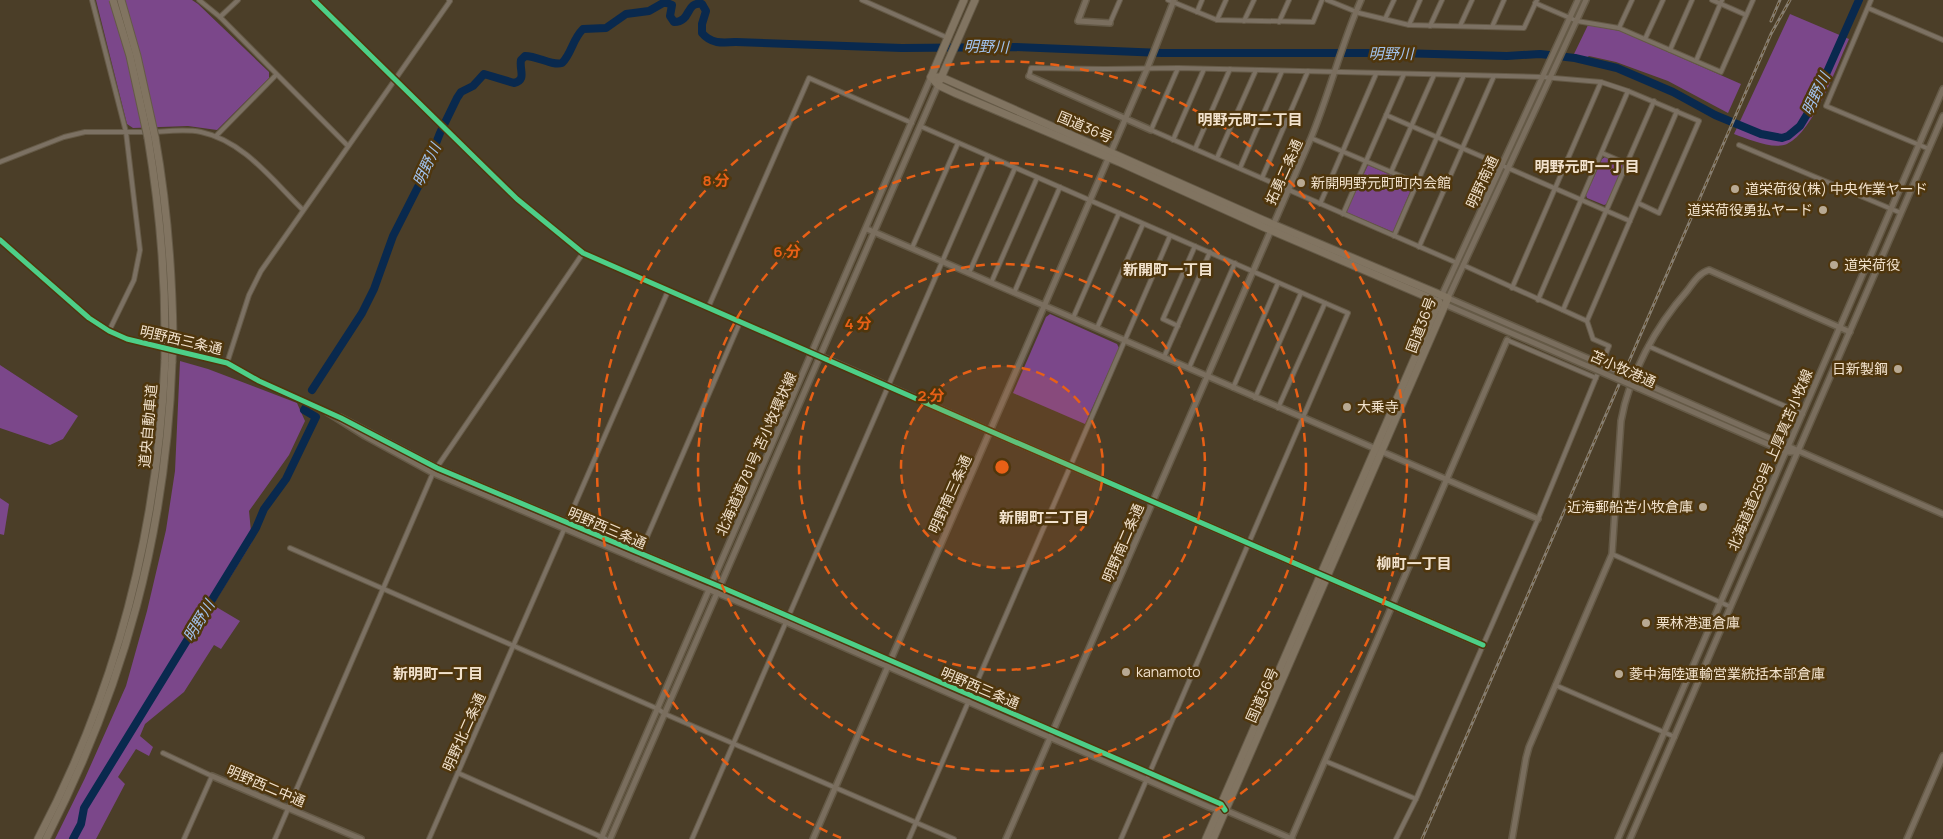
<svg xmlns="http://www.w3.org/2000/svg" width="1943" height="839" viewBox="0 0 1943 839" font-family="Manrope,'Noto Sans JP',sans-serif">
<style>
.green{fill:#7b478a}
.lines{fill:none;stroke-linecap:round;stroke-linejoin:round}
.river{stroke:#09294e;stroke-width:8}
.street-casing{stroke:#655a47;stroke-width:6}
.secondary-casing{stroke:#655a47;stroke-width:8}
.highway-casing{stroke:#655a47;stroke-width:9}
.street{stroke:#7c7163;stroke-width:4}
.secondary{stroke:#7a6e5e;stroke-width:5}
.highway{stroke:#817461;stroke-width:7}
.rail-casing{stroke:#867d6f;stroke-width:3}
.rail{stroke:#4f360d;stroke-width:1;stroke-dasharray:4;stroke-linecap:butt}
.secondary-bridge-casing{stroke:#655a47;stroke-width:8;stroke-linecap:butt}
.highway-bridge-casing{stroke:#655a47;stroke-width:9;stroke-linecap:butt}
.secondary-bridge{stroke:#7a6e5e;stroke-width:5}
.highway-bridge{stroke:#817461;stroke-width:7}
.cycleway-casing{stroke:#4f360d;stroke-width:8}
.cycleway{stroke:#4dcf88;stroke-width:5}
.ring{fill:none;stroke:#e86016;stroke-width:2.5;stroke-dasharray:9 6}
.poi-dot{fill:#b8a993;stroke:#4f360d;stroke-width:2}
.labels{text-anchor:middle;stroke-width:5;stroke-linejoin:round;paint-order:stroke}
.street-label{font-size:14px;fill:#f2e2cd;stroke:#4f360d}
.poi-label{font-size:14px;fill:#f2e2cd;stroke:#4f360d;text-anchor:start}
.water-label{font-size:15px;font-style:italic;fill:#a1c2ed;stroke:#4f360d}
.neighbourhood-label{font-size:15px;font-weight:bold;fill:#f2e2cd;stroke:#4f360d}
.centre{fill:#e86016;stroke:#4f360d;stroke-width:2.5}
.ring-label{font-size:15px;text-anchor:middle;font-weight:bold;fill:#e86016;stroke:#4f360d;stroke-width:5;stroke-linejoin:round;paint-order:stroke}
</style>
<rect width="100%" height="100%" fill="#4b3e28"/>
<g class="green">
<polygon points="96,0 192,0 198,4 269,72 269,78 217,130 188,126 133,128 127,124"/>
<path d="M1790 14 1849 39C1836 67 1814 131 1787 144 1773 150 1748 139 1734 134Z"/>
<polygon points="1588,25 1620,31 1741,84 1728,113 1668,81 1616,62 1589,56 1586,58 1574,54"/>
<polygon points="1605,157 1623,165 1623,167 1607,204 1604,205 1587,198 1586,195 1602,159"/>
<polygon points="1368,165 1413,185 1393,232 1346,212"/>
<polygon points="1050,314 1117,344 1119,348 1085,424 1013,393 1046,317"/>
<polygon points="180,361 208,369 297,403 305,421 289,455 249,511 252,542 213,605 240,621 221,649 214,645 184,692 145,724 140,736 153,747 149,756 136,749 118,777 125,784 96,839 55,839 85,778 126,686 147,611 166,530 175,471"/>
<polygon points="0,365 78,416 63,439 50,445 0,428"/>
<polygon points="0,498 9,504 4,535 0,534"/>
</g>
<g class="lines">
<g class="river">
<path d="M312 390 362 313 374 289 393 236 422 179 440 133 457 98 461 92 473 86 484 74 514 83C527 80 519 70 521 60L525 56C538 56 552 66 562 63 572 53 572 40 583 29L606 28 626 14 649 11 663 3H667L672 5 670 16 674 22C692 22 685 1 702 4L706 11 702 24V33C711 44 722 43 736 42L902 48 1015 47 1162 53H1398L1507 56 1540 54 1575 58 1617 68 1673 92 1715 115 1761 134 1782 138 1788 136 1800 126 1811 108 1859 0"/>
<polyline points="73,839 81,824 84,808 256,528 264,509 286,479 316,417 304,410 306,407"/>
</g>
<defs>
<g id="street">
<polyline points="92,0 126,132 140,250 134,280 109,331"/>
<polyline points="199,0 220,17 348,146"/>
<polyline points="314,0 517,199 583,253 813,353"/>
<polyline points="862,0 948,38"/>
<polyline points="1168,0 1217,20 1313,22 1322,0"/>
<polyline points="1327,0 1359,13 1409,25 1524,28 1537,0"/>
<polyline points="1712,0 1746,15"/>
<polyline points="1871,0 1826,106 1929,149"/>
<polyline points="1535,3 1577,21 1619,28 1721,72 1753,0"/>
<polyline points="1868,8 1943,40"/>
<polyline points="1197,12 1202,0"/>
<polyline points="220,17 238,0"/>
<polyline points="1385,19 1394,0"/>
<polyline points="1217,20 1226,0"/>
<polyline points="1244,21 1254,0"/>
<polyline points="1279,22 1289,0"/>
<polyline points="1110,23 1120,0"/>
<polyline points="1409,25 1420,0"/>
<polyline points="1430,26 1442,0"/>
<polyline points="1460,26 1472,0"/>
<polyline points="1492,27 1504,0"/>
<polyline points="1619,28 1632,0"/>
<polyline points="1645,39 1663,0"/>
<polyline points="1670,50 1692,0"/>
<polyline points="1696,61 1722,0"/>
<polyline points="1178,68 1151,130 1457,263"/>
<polyline points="1029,76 1031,68 1105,69 1178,68 1542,77 1601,82 1628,91 1699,121 1659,213 1638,203"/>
<polyline points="1386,115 1630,221"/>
<polyline points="920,126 1348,313 1121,839"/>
<path d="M154 132C170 131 186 129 201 132 244 141 273 181 303 210"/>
<polyline points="216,136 276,75"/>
<polyline points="1311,138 1417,183"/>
<polyline points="1173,140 1204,69"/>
<polyline points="1739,145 1901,213"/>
<polyline points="1195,149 1230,69"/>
<polyline points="1602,153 1627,164"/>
<polyline points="1217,158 1256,70"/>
<polyline points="0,162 64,137 85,132 147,132"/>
<polyline points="1240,168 1282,71"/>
<polyline points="1391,172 1434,75"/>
<polyline points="1262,178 1308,71"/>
<polyline points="1320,204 1376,74"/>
<polyline points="1343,214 1404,74"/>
<polyline points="1394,236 1464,75"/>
<polyline points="0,240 89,318 109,331 127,339 227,363 259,381 327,412"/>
<polyline points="1419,247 1494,76"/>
<polyline points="912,248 958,143"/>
<polyline points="1463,265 1587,321"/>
<polyline points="969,273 1015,168"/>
<polyline points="991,283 1037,178"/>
<polyline points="1512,288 1601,82"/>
<polyline points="1014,293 1060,187"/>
<polyline points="1538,300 1628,91"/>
<polyline points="708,308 809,78 912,123"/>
<polyline points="1563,310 1654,101"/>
<polyline points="1073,318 1119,213"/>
<polyline points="1178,326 1163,319 1195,246"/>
<polyline points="1097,328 1143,224"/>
<polyline points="1507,340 1596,378"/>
<polyline points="1648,346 1803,414"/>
<polyline points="1164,357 1210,252"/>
<polyline points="227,363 249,295 261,271 450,1 449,0"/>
<polyline points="1189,368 1235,263"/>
<polyline points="1233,388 1278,283"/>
<polyline points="1255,398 1301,293"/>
<polyline points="1278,408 1325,303"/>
<polyline points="290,548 658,709 665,714 954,839"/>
<polyline points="1612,554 1731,607"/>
<polyline points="637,560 740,322"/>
<polyline points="1555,685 1675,737"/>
<polyline points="163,753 212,776 184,839"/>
<polyline points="1325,761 1416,799"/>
<polyline points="458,773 606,839"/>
<polyline points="275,839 433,473 583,253"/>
<polyline points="429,839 668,291"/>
<polyline points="692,839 988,156"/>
<polyline points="909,839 1170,236"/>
<polyline points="1396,839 1416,799 1538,519 1609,346 1593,339 1587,321 1677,111"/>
</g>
<g id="secondary">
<polyline points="1086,0 1078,21 1110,23"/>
<polyline points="1586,0 1448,298 1594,361"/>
<polyline points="1029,76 1151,130"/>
<polyline points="867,229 1538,519"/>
<polyline points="1441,297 1578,0"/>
<polyline points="1444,304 1592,368"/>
<polyline points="813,353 990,431 1483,645"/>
<polyline points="1641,382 1943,514"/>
<polyline points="1638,388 1774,447 1786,452 1798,452"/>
<polyline points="327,412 365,436 433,473 786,622 1209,807 1218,810 1225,810 1292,839"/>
<polyline points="340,417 437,468 728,590 1222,806"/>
<polyline points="212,776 361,839"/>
<polyline points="601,839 931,77"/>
<polyline points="610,839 938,85"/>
<polyline points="813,839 1147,69 1174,0"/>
<path d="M1006 839 1311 138C1330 92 1341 45 1361 0"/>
<polyline points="1291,839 1507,340"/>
<path d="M1512 839 1526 758 1529 747 1612 554 1621 421C1629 375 1656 326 1687 291 1693 283 1699 273 1709 270L1850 332"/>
<polyline points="1618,839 1943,89"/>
<polyline points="1630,839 1943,116"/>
<polyline points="1907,839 1943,756"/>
</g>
<g id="highway">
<polyline points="931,77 941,77 1263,220 1448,298 1213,839"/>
<polyline points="931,77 938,85 955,93 1119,162 1261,226 1439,302 1206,839"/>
<polyline points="931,77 964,0"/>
<polyline points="940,80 975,0"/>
<path d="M155 137C167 204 172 270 173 337"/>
<path d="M148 138C159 204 165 269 165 336"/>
<path d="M38 839C117 689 158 530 165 360"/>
<path d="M46 839C124 686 166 534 172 362"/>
</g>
</defs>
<use href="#street" class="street-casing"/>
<use href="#secondary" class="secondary-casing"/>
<use href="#highway" class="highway-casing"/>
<use href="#street" class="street"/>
<use href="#secondary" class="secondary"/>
<use href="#highway" class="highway"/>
<defs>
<g id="rail">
<polyline points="1771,21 1780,0"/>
<polyline points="1422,839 1771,34 1790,0"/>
</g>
</defs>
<use href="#rail" class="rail-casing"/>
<use href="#rail" class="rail"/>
<defs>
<g id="secondary-bridge">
<polyline points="1594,361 1641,382"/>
<polyline points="1592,368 1638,388"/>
</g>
<g id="highway-bridge">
<polyline points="113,0 130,56 148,138"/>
<polyline points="121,0 137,56 155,137"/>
<polyline points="165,360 165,336"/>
<polyline points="172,362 173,337"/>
</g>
</defs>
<use href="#secondary-bridge" class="secondary-bridge-casing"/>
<use href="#highway-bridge" class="highway-bridge-casing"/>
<use href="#secondary-bridge" class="secondary-bridge"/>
<use href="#highway-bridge" class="highway-bridge"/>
<defs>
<g id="cycleway">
<polyline points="314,0 517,199 583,253 990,431 1483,645"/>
<polyline points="0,240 89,318 109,331 127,339 227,363 259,381 341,418 437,468 728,590 1221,804 1225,810"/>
</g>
</defs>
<use href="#cycleway" class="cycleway-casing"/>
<use href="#cycleway" class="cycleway"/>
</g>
<circle cx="1002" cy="467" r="101" fill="#e86016" fill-opacity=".12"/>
<g class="ring">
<circle cx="1002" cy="467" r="101"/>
<circle cx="1002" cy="467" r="203"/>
<circle cx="1002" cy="467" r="304"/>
<path d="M841 838A405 405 0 1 1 1163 838"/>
</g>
<g class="poi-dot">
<circle cx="1301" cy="183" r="5"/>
<circle cx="1735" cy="189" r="5"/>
<circle cx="1823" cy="210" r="5"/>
<circle cx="1834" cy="265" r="5"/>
<circle cx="1898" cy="369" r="5"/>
<circle cx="1347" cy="407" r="5"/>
<circle cx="1703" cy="507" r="5"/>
<circle cx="1646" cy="623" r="5"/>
<circle cx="1126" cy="672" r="5"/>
<circle cx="1619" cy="674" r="5"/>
</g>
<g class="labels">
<g class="street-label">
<text transform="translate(1085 127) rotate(23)" y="5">国道36号</text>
<text transform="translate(1284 172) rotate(-66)" y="5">拓勇二条通</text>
<text transform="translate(1482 182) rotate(-65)" y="5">明野南通</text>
<text transform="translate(1421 325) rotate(-69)" y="5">国道36号</text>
<text transform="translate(181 340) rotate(13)" y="5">明野西三条通</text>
<text transform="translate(1623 369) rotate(24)" y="5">苫小牧港通</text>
<text transform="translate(148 426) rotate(-85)" y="5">道央自動車道</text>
<text transform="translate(756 454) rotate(-66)" y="5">北海道道781号 苫小牧環状線</text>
<text transform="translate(1770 460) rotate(-67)" y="5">北海道道259号 上厚真苫小牧線</text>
<text transform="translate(950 494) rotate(-66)" y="5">明野南三条通</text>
<text transform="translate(607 528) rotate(23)" y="5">明野西三条通</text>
<text transform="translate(1123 543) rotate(-67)" y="5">明野南二条通</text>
<text transform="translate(980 688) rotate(23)" y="5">明野西三条通</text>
<text transform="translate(1262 695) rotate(-66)" y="5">国道36号</text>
<text transform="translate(464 732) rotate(-66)" y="5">明野北二条通</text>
<text transform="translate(266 786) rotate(23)" y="5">明野西二中通</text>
</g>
<g class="poi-label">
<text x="1311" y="188">新開明野元町町内会館</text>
<text x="1745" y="194">道栄荷役(株) 中央作業ヤード</text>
<text x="1813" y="215" text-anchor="end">道栄荷役勇払ヤード</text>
<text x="1844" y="270">道栄荷役</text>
<text x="1888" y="374" text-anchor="end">日新製鋼</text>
<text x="1357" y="412">大乗寺</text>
<text x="1693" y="512" text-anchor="end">近海郵船苫小牧倉庫</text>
<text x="1656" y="628">栗林港運倉庫</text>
<text x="1136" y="677">kanamoto</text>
<text x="1629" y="679">菱中海陸運輸営業統括本部倉庫</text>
</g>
<g class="water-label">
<text transform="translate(986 47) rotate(1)" y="5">明野川</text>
<text x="1391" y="59">明野川</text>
<text transform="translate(1816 94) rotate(-64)" y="5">明野川</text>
<text transform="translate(427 165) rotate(-65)" y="5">明野川</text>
<text transform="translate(199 621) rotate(-59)" y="5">明野川</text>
</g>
<g class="neighbourhood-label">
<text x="1250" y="125">明野元町二丁目</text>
<text x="1587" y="172">明野元町一丁目</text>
<text x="1168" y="275">新開町一丁目</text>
<text x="1044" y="523">新開町二丁目</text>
<text x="1414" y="569">柳町一丁目</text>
<text x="438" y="679">新明町一丁目</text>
</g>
</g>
<circle cx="1002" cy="467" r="8" class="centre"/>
<g class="ring-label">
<text x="716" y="186">8 分</text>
<text x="787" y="257">6 分</text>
<text x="858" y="329">4 分</text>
<text x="931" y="401">2 分</text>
</g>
</svg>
